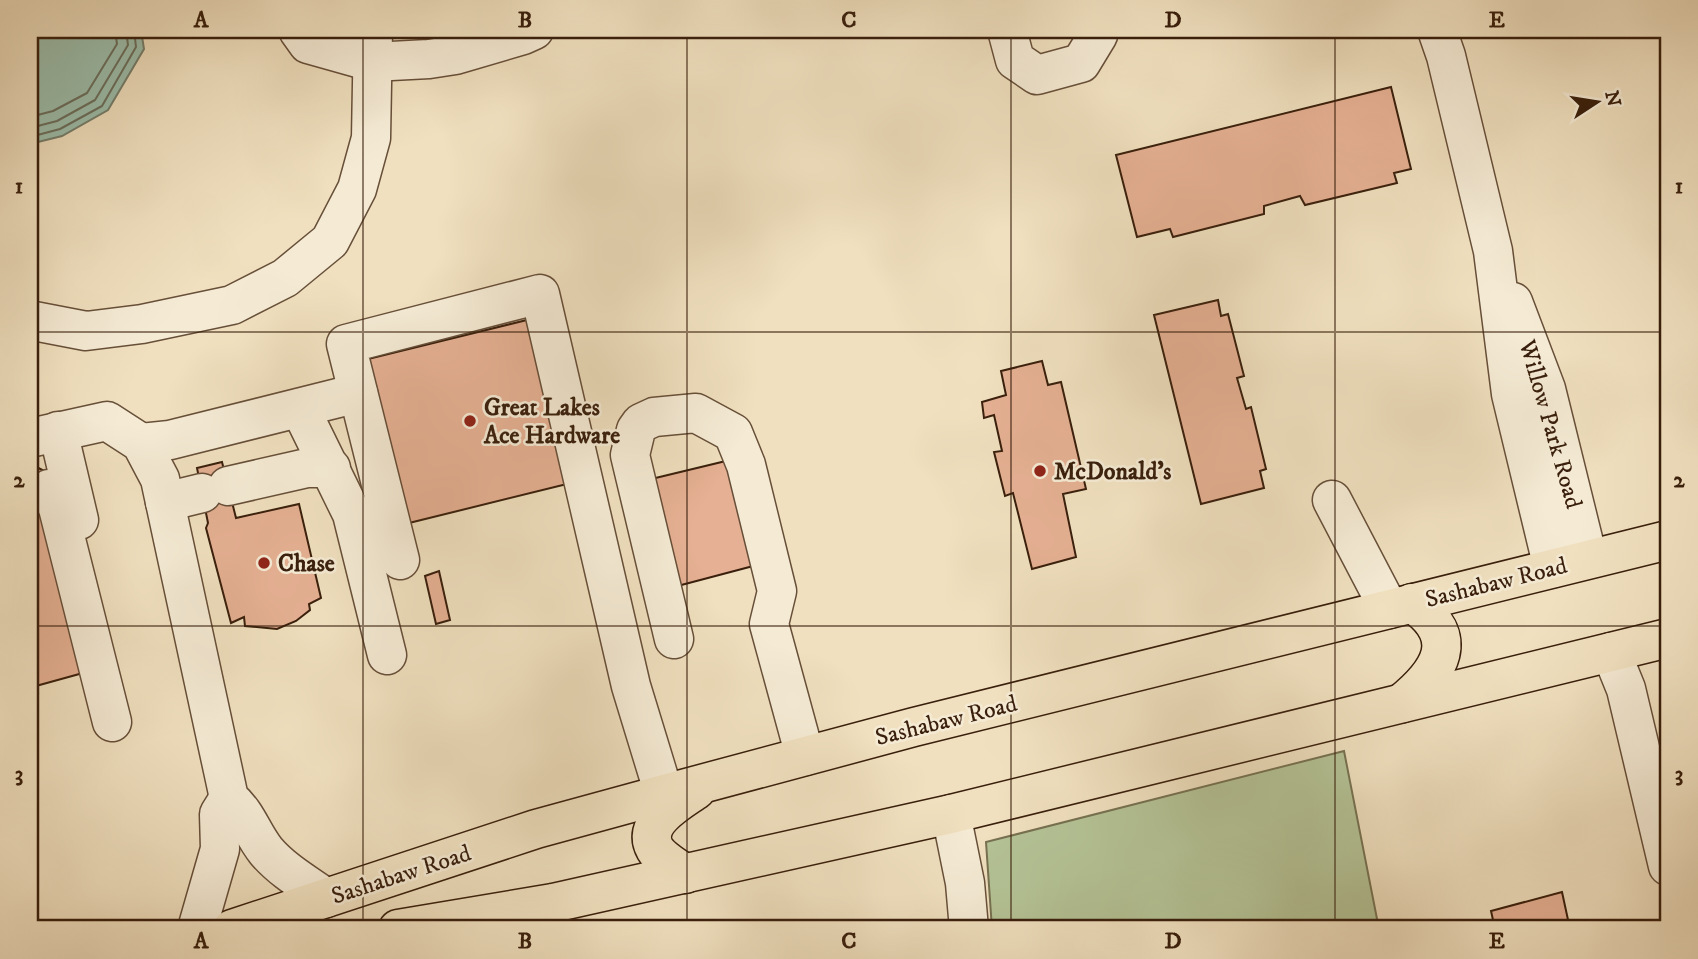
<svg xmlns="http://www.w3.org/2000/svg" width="1698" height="959" viewBox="0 0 1698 959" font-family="'IM FELL DW Pica',serif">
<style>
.green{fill:#b4c396;stroke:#767151;stroke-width:2}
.water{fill:#9bbeac;stroke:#747e6c;stroke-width:2}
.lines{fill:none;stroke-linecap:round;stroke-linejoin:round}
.shore{stroke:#6a6e5c;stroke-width:2}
.stream{stroke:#747e6c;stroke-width:10}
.building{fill:#e5b093;stroke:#391f0c;stroke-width:2}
.minor-casing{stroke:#674f39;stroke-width:41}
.major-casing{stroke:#391f0c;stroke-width:41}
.minor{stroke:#f5ebd5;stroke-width:38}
.major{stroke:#f0e0bf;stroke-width:38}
.grid{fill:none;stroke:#391f0c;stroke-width:2;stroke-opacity:0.55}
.poi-dot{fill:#8f2418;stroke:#f5ebd5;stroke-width:2.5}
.labels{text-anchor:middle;stroke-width:5;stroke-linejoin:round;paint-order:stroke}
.poi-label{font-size:24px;font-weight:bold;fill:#391f0c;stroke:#f5ebd5;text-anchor:start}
.street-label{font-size:24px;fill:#391f0c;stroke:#f5ebd5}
.neatline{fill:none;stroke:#391f0c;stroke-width:2.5}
.grid-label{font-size:23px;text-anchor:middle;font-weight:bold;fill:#391f0c}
</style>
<rect width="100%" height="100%" fill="#f0e0bf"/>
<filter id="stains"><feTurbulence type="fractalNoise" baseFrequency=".00286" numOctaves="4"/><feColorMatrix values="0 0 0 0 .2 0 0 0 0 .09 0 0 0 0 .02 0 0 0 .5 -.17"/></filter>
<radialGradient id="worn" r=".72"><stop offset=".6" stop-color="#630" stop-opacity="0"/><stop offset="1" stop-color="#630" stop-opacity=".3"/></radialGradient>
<polygon class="green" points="1344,751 1379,929 992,929 986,842"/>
<polygon class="water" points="30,30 141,30 144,49 108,110 62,136 30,144"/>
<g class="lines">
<g class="shore">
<polyline points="30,117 53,111 87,93 117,44 115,30"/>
<polyline points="30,128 57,121 95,100 128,45 126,30"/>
<polyline points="30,137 60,129 102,106 136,47 134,30"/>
</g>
<polyline class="stream" points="1396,30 1399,30"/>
</g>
<g class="building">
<polygon points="1391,87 1411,169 1394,173 1397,183 1305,205 1300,196 1264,206 1264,214 1173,237 1170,229 1137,237 1116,155"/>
<polygon points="1218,300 1221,316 1228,314 1244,376 1237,378 1246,409 1251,407 1266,469 1260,471 1264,488 1201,504 1154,315"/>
<polygon points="531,319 571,483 409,523 368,359"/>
<polygon points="1042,361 1048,385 1061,382 1086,489 1063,494 1076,557 1032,569 1013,493 1005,496 994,452 1002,451 994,415 984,418 982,402 1006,395 1001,371"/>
<polygon points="730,460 757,565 670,588 643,481"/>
<polygon points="222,462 236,518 299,504 321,598 309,604 310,610 296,621 277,629 245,626 244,617 231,623 206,528 208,523 197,468"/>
<polygon points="33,465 55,477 83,673 36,686 38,693 30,695 30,469"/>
<polygon points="439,571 450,620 436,624 425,576"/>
<polygon points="1562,892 1570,929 1495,929 1491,911"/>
</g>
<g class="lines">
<defs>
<g id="minor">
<polyline points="298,30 308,44 372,62 429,59 455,55 523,35 534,30"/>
<polyline points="1007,30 1015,60 1037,75 1081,63 1098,35 1097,30"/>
<polyline points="1437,30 1446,56 1493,251 1511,394 1553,568"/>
<polyline points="1513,302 1546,389 1588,559"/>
<polyline points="34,321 86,331 142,324 232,305 285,278 330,241 357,189 371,138 373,30"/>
<polyline points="300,408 352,514 387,655"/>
<polyline points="58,431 79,520"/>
<path d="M30 438 107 421 141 443 160 479 229 798C249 816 251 832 266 851 282 870 306 884 326 898"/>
<polyline points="141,443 170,440 358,393"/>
<polyline points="228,486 307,468 331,468"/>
<polyline points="49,489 58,508 112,722"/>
<polyline points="1332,500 1389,609"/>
<polyline points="165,502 202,493"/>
<polyline points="400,560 346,344 540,294 631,686 664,794"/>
<polyline points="674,639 630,455 636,430 641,423 654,417 696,413 733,433 746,465 777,591 769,624 805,756"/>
<polyline points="1611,652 1626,689 1668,866"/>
<polyline points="951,814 965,883 969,929"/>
<polyline points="197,929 220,849 219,814 229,798"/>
</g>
<g id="major">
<path d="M1402 703C1440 672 1463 637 1412 603"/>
<path d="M685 874C676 867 661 859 655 849 640 823 679 802 696 790"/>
<polyline points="232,929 536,829 664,794 914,727 1668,540"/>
<polyline points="398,929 553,903 951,814 1668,638"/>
</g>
</defs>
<use href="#minor" class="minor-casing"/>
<use href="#major" class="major-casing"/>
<use href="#minor" class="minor"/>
<use href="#major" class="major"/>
</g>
<path class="grid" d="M363 30V929M687 30V929M1011 30V929M1335 30V929M30 332H1668M30 626H1668"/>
<g class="poi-dot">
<circle cx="470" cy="421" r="7"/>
<circle cx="1040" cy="471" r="7"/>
<circle cx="264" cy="563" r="7"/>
</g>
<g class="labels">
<g class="poi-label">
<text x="484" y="415">Great Lakes<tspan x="484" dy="28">Ace Hardware</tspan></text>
<text x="1054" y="479">McDonald's</text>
<text x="278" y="571">Chase</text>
</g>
<g class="street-label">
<text transform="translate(1551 424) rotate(74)" y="8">Willow Park Road</text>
<text transform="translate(1496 582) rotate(-14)" y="8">Sashabaw Road</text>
<text transform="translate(946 720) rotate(-14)" y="8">Sashabaw Road</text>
<text transform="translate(401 874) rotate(-18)" y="8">Sashabaw Road</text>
</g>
</g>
<rect width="1698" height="959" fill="none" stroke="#f0e0bf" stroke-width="77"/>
<g transform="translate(1597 102) rotate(78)" stroke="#f5ebd5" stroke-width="5" paint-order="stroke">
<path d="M0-5L12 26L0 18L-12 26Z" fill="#391f0c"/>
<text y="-10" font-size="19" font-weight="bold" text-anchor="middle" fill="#391f0c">N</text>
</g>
<rect x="38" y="38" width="1622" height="882" class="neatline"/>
<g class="grid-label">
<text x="201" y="27">A</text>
<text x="525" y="27">B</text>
<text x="849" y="27">C</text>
<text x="1173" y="27">D</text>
<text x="1497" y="27">E</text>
<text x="19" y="193">1</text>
<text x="1679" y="193">1</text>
<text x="19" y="487">2</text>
<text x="1679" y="487">2</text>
<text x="19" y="781">3</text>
<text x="1679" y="781">3</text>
<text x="201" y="948">A</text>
<text x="525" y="948">B</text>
<text x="849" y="948">C</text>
<text x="1173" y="948">D</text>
<text x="1497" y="948">E</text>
</g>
<rect width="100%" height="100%" filter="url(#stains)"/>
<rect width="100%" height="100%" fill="url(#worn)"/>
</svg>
